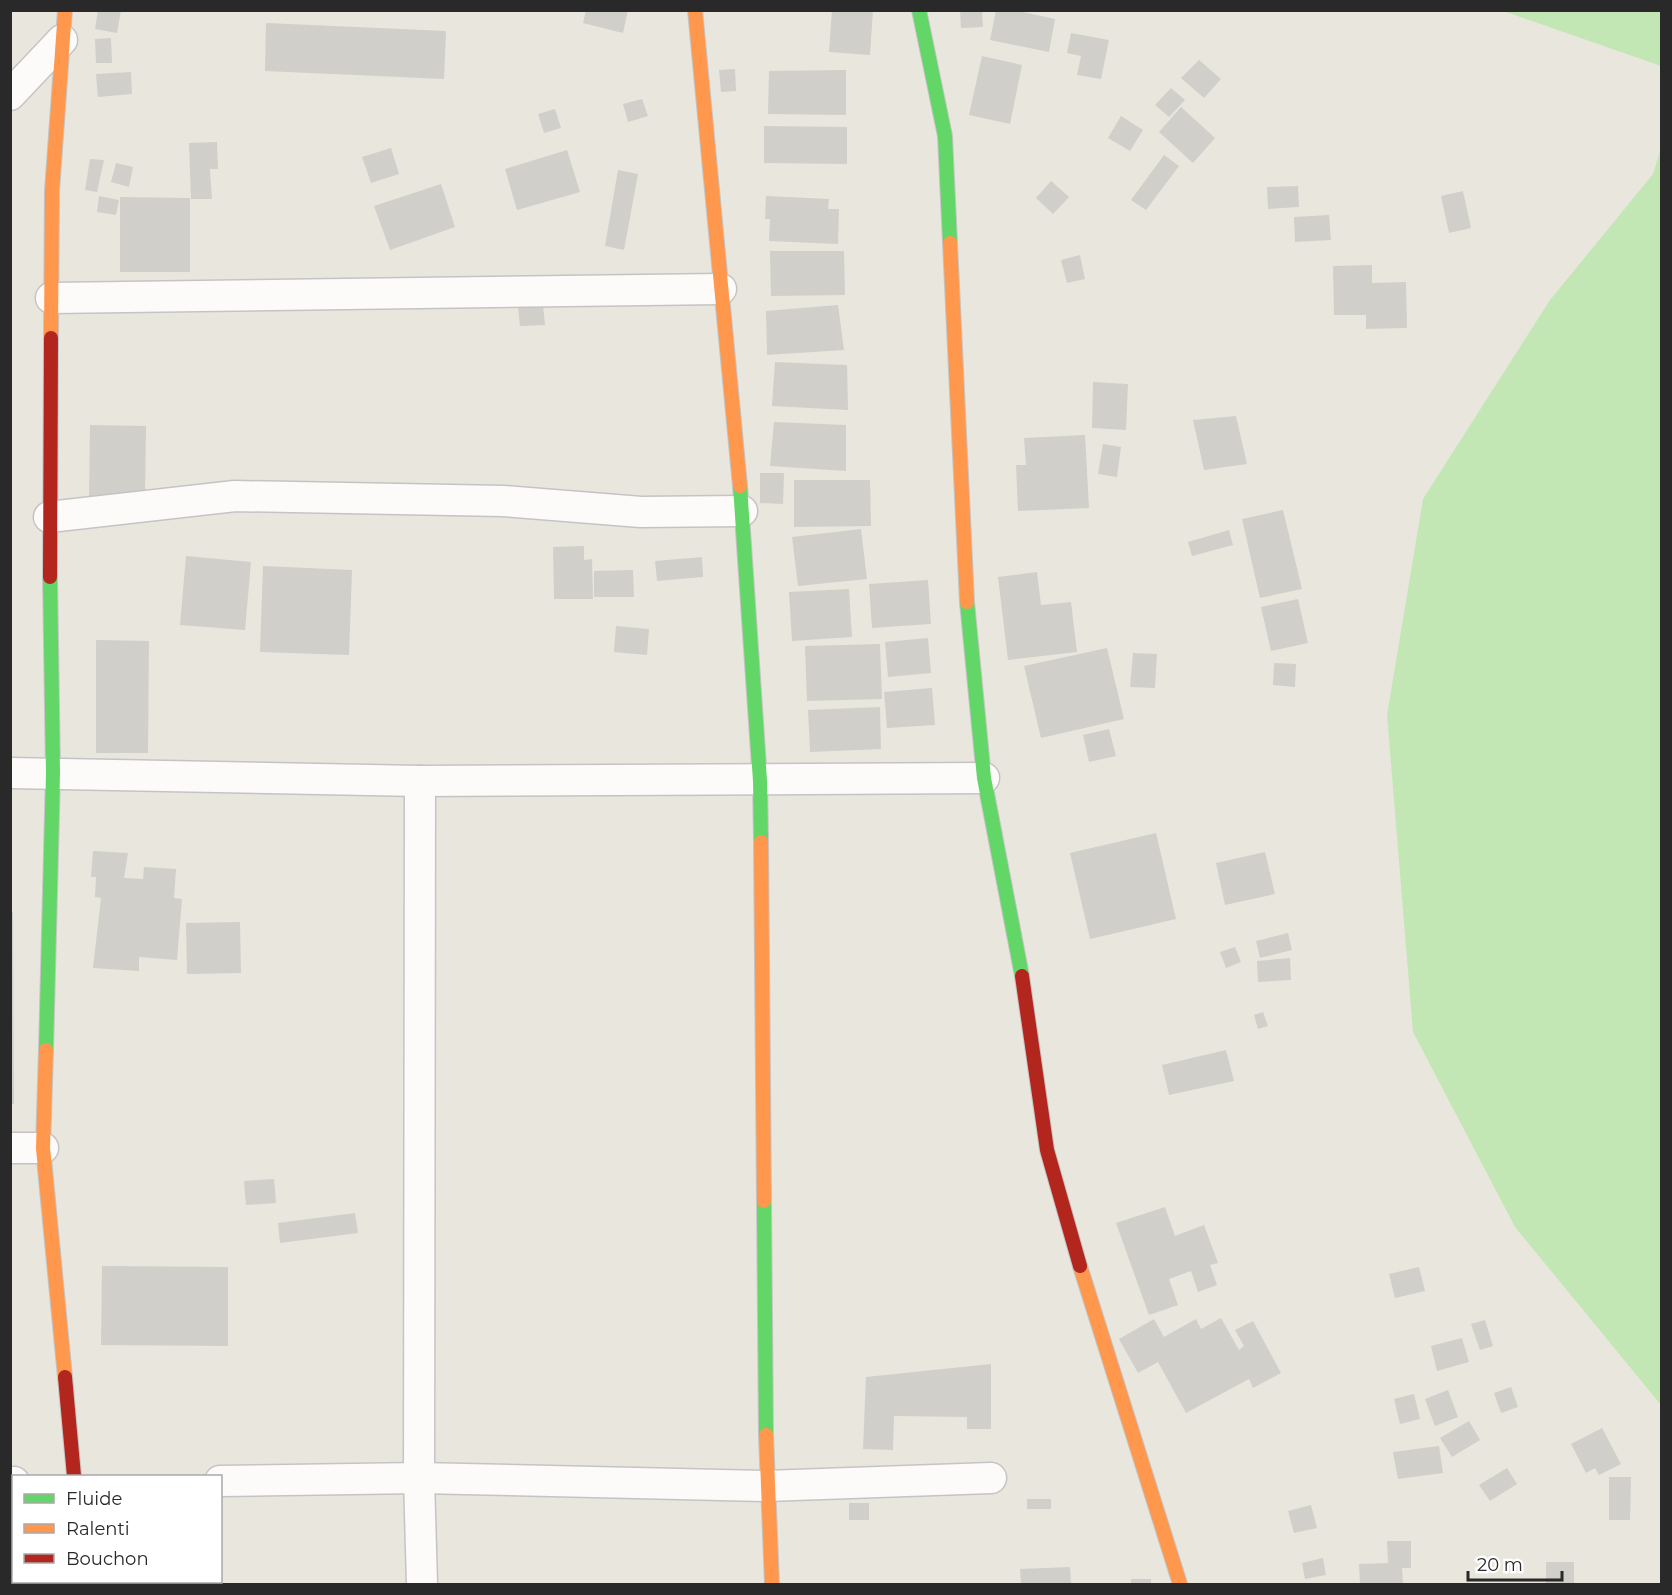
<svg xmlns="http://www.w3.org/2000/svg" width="1672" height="1595" viewBox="0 0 1672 1595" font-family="Montserrat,sans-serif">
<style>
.green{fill:#c3e7b4}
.building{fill:#d1cfc9}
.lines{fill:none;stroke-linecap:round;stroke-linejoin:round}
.street-casing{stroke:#c5c4c4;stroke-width:33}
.fast-casing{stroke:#c5c4c4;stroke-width:16}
.slow-casing{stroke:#c5c4c4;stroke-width:16}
.jam-casing{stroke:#c5c4c4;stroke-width:16}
.street{stroke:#fcfbfa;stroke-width:30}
.fast{stroke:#63d668;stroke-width:14}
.slow{stroke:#ff974d;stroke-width:14}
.jam{stroke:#b3261e;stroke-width:14}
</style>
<rect width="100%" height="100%" fill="#e9e6de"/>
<g class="green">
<polygon points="1503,11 1661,11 1661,66"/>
<polygon points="1661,148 1661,1405 1515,1227 1413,1032 1387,715 1423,499 1550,300 1653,174"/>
</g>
<g class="building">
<polygon points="98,10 121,10 117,33 95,29"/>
<polygon points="586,10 628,10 623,33 583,23"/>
<polygon points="832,10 873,10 870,55 829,52"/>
<polygon points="960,10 982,10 983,27 961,28"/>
<polygon points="996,10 1014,10 1055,19 1049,52 990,40"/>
<polygon points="266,23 446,31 444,79 265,71"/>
<polygon points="1071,33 1109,40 1101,79 1077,75 1081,56 1067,53"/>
<polygon points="111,38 112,63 96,63 95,39"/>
<polygon points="982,56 1022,65 1010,124 969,115"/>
<polygon points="1199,60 1221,79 1204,98 1181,78"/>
<polygon points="735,69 736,91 721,92 719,70"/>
<polygon points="846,70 846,115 768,114 769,71"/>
<polygon points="131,72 132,94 98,97 96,74"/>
<polygon points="1171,88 1185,100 1169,117 1155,105"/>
<polygon points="642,99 648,116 628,122 623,104"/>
<polygon points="1181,107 1215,138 1193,163 1159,132"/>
<polygon points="555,109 561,128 544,133 538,114"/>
<polygon points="1121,116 1143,130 1130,151 1108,138"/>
<polygon points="764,126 847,127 847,164 764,163"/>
<polygon points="217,142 218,169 210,169 212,199 191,199 189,143"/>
<polygon points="391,148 399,174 371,183 362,157"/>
<polygon points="567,150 580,192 517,210 505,169"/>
<polygon points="1164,155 1179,166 1146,210 1131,200"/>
<polygon points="90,159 104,160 97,192 85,190"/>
<polygon points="116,163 133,167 129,187 111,182"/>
<polygon points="618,170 638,174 624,250 605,246"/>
<polygon points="1051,181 1069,197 1053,214 1036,198"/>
<polygon points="441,184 455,227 390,250 374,206"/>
<polygon points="1298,186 1299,207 1268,209 1267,187"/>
<polygon points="1463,191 1471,228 1449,233 1441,196"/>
<polygon points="99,196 119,200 116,215 97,212"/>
<polygon points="766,196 829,199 828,209 839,209 838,244 769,241 770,219 765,219"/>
<polygon points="120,197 190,198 190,272 120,272"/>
<polygon points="1329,215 1331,240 1295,242 1294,217"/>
<polygon points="770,251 844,251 845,295 771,296"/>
<polygon points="1080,255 1085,279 1067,283 1061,260"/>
<polygon points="1372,265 1372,283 1406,282 1407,328 1366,329 1366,315 1334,315 1333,266"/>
<polygon points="543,305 545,325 520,326 518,307"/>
<polygon points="838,305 844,350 767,355 766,311"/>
<polygon points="775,362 847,365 848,410 772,406"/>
<polygon points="1093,382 1128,384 1126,430 1092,428"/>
<polygon points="1236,416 1247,464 1204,470 1193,420"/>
<polygon points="774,422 846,425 846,471 770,466"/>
<polygon points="90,425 146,426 145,497 89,497"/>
<polygon points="1085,435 1089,508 1018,511 1016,465 1026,465 1024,438"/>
<polygon points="1103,444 1121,447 1117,477 1098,474"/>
<polygon points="760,473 784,473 783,504 760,503"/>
<polygon points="794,480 870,480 871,526 794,527"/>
<polygon points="1283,510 1302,589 1260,598 1242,519"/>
<polygon points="861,529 867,579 798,586 792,537"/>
<polygon points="1229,530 1233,545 1192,556 1188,542"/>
<polygon points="584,546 584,560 592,559 593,599 554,599 553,547"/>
<polygon points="186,556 251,562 245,630 180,625"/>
<polygon points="702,557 703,577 657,581 655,561"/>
<polygon points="263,566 352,570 349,655 260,652"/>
<polygon points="633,570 634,597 594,597 594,571"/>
<polygon points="1037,572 1041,605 1071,602 1077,652 1008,660 998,577"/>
<polygon points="928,580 931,624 872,628 869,584"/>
<polygon points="849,589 852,637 792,641 789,592"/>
<polygon points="1298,599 1308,643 1271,651 1261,607"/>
<polygon points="616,626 649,629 647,655 614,652"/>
<polygon points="928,638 931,673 888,677 885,642"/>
<polygon points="96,640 149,641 148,753 96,753"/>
<polygon points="880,644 882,699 807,701 805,646"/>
<polygon points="1107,648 1124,719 1041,738 1024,666"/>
<polygon points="1133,653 1157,654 1155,688 1130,687"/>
<polygon points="1274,663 1296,664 1295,687 1273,685"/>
<polygon points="932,688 935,725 887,728 884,692"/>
<polygon points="880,707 881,749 810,752 808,710"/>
<polygon points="1109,729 1116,756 1089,762 1083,735"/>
<polygon points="1156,833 1176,919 1090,939 1070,853"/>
<polygon points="93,851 128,853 124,878 143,879 144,867 176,869 174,898 182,899 177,960 139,957 139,971 93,968 101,898 95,897 96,877 91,877"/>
<polygon points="1265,852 1275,894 1225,905 1216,863"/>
<polygon points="10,912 13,912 14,1104 10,1104"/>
<polygon points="240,922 241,973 187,974 186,923"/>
<polygon points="1288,933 1292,950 1260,958 1256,941"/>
<polygon points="1235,947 1241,962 1226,968 1220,952"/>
<polygon points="1290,958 1291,980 1258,982 1257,961"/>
<polygon points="1263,1012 1268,1026 1258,1029 1254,1015"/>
<polygon points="1226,1050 1234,1081 1169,1095 1162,1065"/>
<polygon points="274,1179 276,1203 246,1205 244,1181"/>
<polygon points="1165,1207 1175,1236 1204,1225 1218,1263 1210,1265 1217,1285 1198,1292 1191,1271 1169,1279 1178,1305 1149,1315 1116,1223"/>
<polygon points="355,1213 358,1233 280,1243 278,1223"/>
<polygon points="102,1266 228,1267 228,1346 101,1345"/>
<polygon points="1419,1267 1425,1291 1395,1298 1389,1274"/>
<polygon points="1221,1318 1239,1350 1244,1346 1235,1330 1253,1321 1281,1373 1253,1388 1249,1379 1186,1413 1158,1362 1138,1373 1119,1339 1154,1319 1164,1337 1196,1319 1201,1329"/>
<polygon points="1485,1320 1493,1346 1480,1350 1471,1324"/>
<polygon points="1462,1338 1469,1362 1437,1371 1431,1346"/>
<polygon points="991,1364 991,1429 967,1429 967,1417 894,1416 893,1450 863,1449 866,1377"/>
<polygon points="1511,1387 1518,1407 1501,1413 1494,1393"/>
<polygon points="1448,1390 1458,1417 1435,1426 1425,1399"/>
<polygon points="1414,1394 1420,1419 1400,1424 1394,1399"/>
<polygon points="1469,1421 1480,1440 1452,1457 1440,1438"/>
<polygon points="1602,1428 1621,1464 1599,1475 1595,1468 1586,1473 1571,1444"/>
<polygon points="1439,1446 1443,1473 1398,1479 1393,1452"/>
<polygon points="1507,1468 1517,1484 1490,1501 1479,1485"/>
<polygon points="1609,1477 1631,1477 1630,1520 1609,1520"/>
<rect x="1027" y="1499" width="24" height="10"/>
<rect x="849" y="1503" width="20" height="17"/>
<polygon points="1311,1505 1317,1528 1294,1533 1288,1511"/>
<polygon points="1387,1541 1411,1541 1411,1568 1402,1568 1403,1584 1360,1584 1359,1564 1388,1563"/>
<polygon points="1323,1558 1326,1575 1305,1579 1302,1563"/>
<rect x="1546" y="1562" width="28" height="22"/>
<polygon points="1070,1567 1071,1584 1021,1584 1020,1569"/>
<rect x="1131" y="1579" width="20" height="5"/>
</g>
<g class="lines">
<defs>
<g id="street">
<polyline points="10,95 62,40"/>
<polyline points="51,298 721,289"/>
<polyline points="49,517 235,496 503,501 641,512 742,511"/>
<polyline points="10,773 420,781 984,778"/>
<polyline points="420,781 419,1478 422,1584"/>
<polyline points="10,1148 43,1148"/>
<polyline points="220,1481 419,1478 766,1486 991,1478"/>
<polyline points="10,1482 14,1482"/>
</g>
<g id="fast">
<polyline points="919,10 945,136 950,243"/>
<polyline points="740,486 760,781 761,842"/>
<polyline points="967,602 984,778 1022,976"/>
<polyline points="46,1050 53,773 50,577"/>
<polyline points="764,1201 766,1435"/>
</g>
<g id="slow">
<polyline points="695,10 740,486"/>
<polyline points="950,243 967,602"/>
<polyline points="51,338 52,191 65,10"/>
<polyline points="761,842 764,1201"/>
<polyline points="46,1050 43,1148 65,1377"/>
<polyline points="1080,1266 1180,1584"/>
<polyline points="766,1435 772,1584"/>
</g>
<g id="jam">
<polyline points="50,577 51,338"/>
<polyline points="1022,976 1047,1150 1080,1266"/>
<polyline points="65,1377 74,1476"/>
</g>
</defs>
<use href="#street" class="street-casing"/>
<use href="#fast" class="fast-casing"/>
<use href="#slow" class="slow-casing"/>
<use href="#jam" class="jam-casing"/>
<use href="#street" class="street"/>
<use href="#fast" class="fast"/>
<use href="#slow" class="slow"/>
<use href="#jam" class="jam"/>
</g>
<rect width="1672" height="1595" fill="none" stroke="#292929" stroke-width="24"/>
<rect x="12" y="1475" width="210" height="108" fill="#ffffff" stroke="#a9a9a9" stroke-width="1.5"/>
<rect x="24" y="1494" width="30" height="9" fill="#63d668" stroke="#a9a9a9" stroke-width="1.5"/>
<text x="66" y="1505" font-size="18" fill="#292929">Fluide</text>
<rect x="24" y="1524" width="30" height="9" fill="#ff974d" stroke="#a9a9a9" stroke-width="1.5"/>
<text x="66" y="1535" font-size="18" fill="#292929">Ralenti</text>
<rect x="24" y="1554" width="30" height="9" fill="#b3261e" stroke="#a9a9a9" stroke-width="1.5"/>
<text x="66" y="1565" font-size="18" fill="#292929">Bouchon</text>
<path d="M1468 1571v9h94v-9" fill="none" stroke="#292929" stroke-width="3"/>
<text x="1477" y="1571" font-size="18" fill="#292929" stroke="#ffffff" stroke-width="4.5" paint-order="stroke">20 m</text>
</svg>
